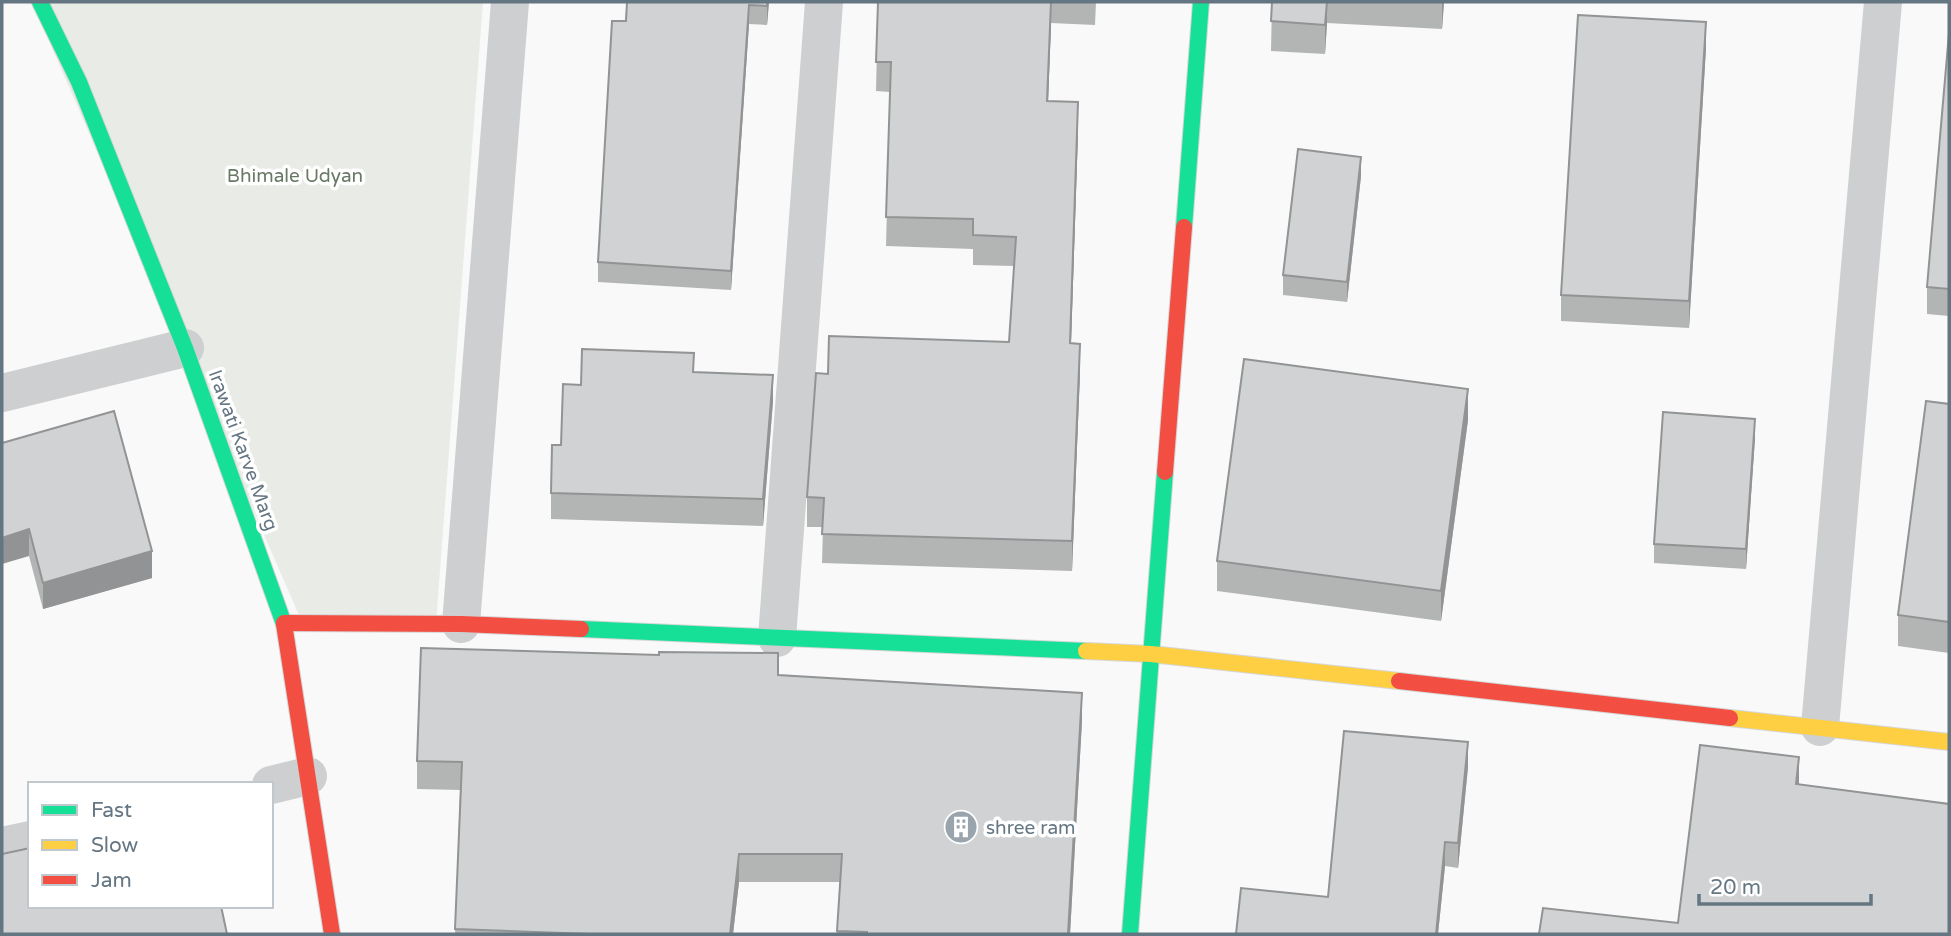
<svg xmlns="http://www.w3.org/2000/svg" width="1951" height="936" viewBox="0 0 1951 936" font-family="'Varela Round',sans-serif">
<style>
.green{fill:#e8ebe6}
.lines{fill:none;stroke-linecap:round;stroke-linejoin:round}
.fast-casing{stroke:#d5d6d7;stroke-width:18}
.slow-casing{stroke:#d5d6d7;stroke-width:18}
.jam-casing{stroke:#d5d6d7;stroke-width:18}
.street{stroke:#cecfd0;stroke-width:38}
.fast{stroke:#16e098;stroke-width:16}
.slow{stroke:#ffcf43;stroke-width:16}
.jam{stroke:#f24e42;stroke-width:16}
.wall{fill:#b3b5b5}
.shaded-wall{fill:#929394}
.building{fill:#d0d2d3;stroke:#929394;stroke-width:2}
.labels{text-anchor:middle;stroke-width:7;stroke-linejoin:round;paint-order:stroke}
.park-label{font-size:19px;fill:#687a64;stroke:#fff}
.street-label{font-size:19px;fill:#657683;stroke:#fff}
.poi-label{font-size:19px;fill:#657683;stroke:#fff;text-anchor:start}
</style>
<rect width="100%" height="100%" fill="#f9f9f9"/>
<polygon class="green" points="32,2 483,2 436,623 302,622"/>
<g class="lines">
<defs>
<g id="fast">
<polyline points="40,2 79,82 185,348 284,624"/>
<polyline points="1184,227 1201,2"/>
<polyline points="581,629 1086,651"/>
<polyline points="1130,934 1165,472"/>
</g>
<g id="slow">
<polyline points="1086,651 1151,654 1399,681"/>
<polyline points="1730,718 1949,742"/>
</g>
<g id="jam">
<polyline points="1165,472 1184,227"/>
<polyline points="284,623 461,624 581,629"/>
<polyline points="284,624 332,934"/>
<polyline points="1399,681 1730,718"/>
</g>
</defs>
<use href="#fast" class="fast-casing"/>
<use href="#slow" class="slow-casing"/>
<use href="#jam" class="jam-casing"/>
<g class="street">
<polyline points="2,393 185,348"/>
<polyline points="461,624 510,2"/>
<polyline points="777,638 824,2"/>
<polyline points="1820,727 1883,2"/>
<polyline points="271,785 308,776"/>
<polyline points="2,846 30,840"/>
</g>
<use href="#fast" class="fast"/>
<use href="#slow" class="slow"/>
<use href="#jam" class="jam"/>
</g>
<g class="wall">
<polygon points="627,2 769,2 767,25 749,24 731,290 598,282 598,262"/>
<polygon points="878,2 1096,2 1095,25 1051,23 1048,101 1078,132 1071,343 1080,373 1072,571 822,563 823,527 807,527 807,497 828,374 1009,342 1014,266 973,265 973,249 886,246 890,92 876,91"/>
<polygon points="1272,2 1444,2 1442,29 1327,23 1325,54 1271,51"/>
<polygon points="1949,33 1949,316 1927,314 1927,287"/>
<polygon points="1706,48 1689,328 1561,321 1561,295"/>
<polygon points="1361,176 1347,302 1283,295 1283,275"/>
<polygon points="694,372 773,401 763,526 551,519 551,493 561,445 581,385"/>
<polygon points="1949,404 1949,653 1898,646 1898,615"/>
<polygon points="1468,420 1441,621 1217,591 1217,561"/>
<polygon points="1755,438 1746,569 1654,563 1654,544"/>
<polygon points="2,443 152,578 43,609 29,556"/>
<polygon points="778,675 1082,721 1070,934 837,934 840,882 739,882 733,934 455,934 460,790 417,789 417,761"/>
<polygon points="1468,767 1458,868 1445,866 1438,934 1236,934 1328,897"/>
</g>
<g class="shaded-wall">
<polygon points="767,2 769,2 767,25"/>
<polygon points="1051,2 1051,23 1047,131 1047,101"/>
<polygon points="1327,2 1327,23 1325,54 1325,25"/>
<polygon points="1442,2 1444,2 1442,29"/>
<polygon points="749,5 749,24 731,290 731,271"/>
<polygon points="1706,22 1706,48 1689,328 1689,301"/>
<polygon points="1078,102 1078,132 1070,373 1070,343"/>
<polygon points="1361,157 1361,176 1347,302 1347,282"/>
<polygon points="1080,344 1080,373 1072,571 1072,541"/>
<polygon points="773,375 773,401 763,526 763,499"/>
<polygon points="1468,389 1468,420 1441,621 1441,591"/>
<polygon points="1755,419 1755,438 1746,569 1746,549"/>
<polygon points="29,529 29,556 2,564 2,538"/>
<polygon points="152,551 152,578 43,609 43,583"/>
<polygon points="1082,693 1082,721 1070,934 1068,934"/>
<polygon points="1468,742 1468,767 1458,868 1458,843"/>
<polygon points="1799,757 1799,783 1796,811 1796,784"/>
<polygon points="1445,842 1445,866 1438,934 1436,934"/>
<polygon points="739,854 739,882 733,934 730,934"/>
</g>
<g class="building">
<polygon points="627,2 767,2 767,6 749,5 731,271 598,262 612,21 626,21"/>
<polygon points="878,2 1051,2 1047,101 1078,102 1070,343 1080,344 1072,541 822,534 824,498 807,497 816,373 828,374 829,336 1009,342 1016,237 973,235 973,219 886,217 891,62 876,62"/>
<polygon points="1272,2 1327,2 1325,25 1271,21"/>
<polygon points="1578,15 1706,22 1689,301 1561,295"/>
<polygon points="1949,33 1949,289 1927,287"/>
<polygon points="1298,149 1361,157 1347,282 1283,275"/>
<polygon points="582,349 694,353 693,372 773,375 763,499 551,493 552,445 561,445 563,384 581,385"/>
<polygon points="1244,359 1468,389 1441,591 1217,561"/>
<polygon points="1926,401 1949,404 1949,622 1898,615"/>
<polygon points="114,411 152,551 43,583 29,529 2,538 2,443"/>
<polygon points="1663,412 1755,419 1746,549 1654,544"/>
<polygon points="421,648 659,655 659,652 778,653 778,675 1082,693 1068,934 867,934 867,932 837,931 842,854 739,854 730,934 590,934 455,929 462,762 417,761"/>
<polygon points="1344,731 1468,742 1458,843 1445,842 1436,934 1236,934 1241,888 1328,897"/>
<polygon points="1700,745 1799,757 1796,784 1949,804 1949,934 1539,934 1543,908 1678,923"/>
<polygon points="30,848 30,906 221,906 227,934 2,934 2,854"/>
</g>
<defs>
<symbol id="building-disc" viewBox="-11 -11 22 22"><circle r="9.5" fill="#99a4ac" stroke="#fff"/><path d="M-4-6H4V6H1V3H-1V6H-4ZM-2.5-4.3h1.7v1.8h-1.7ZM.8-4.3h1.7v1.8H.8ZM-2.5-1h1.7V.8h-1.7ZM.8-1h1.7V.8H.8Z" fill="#fff"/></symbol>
</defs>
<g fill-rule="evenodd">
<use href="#building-disc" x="942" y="808" width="38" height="38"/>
</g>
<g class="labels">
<g class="park-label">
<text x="295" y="182">Bhimale Udyan</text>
</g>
<g class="street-label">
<text transform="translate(244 450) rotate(70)" y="7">Irawati Karve Marg</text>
</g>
<g class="poi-label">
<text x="986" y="834">shree ram</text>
</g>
</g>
<rect width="1951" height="936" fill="none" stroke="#657683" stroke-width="7"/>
<rect x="28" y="782" width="245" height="126" fill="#ffffff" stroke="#c1c8cd" stroke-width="2"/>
<rect x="42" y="805" width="35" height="10" fill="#16e098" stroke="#c1c8cd" stroke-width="2"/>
<text x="91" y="817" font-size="21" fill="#657683">Fast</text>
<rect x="42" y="840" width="35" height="10" fill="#ffcf43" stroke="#c1c8cd" stroke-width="2"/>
<text x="91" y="852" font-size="21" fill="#657683">Slow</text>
<rect x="42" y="875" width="35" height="10" fill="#f24e42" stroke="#c1c8cd" stroke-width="2"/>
<text x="91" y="887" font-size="21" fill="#657683">Jam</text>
<path d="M1699 894v10h172v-10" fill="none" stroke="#657683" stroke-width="3.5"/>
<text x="1710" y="894" font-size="21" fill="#657683" stroke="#ffffff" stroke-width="5" paint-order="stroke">20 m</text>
</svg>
